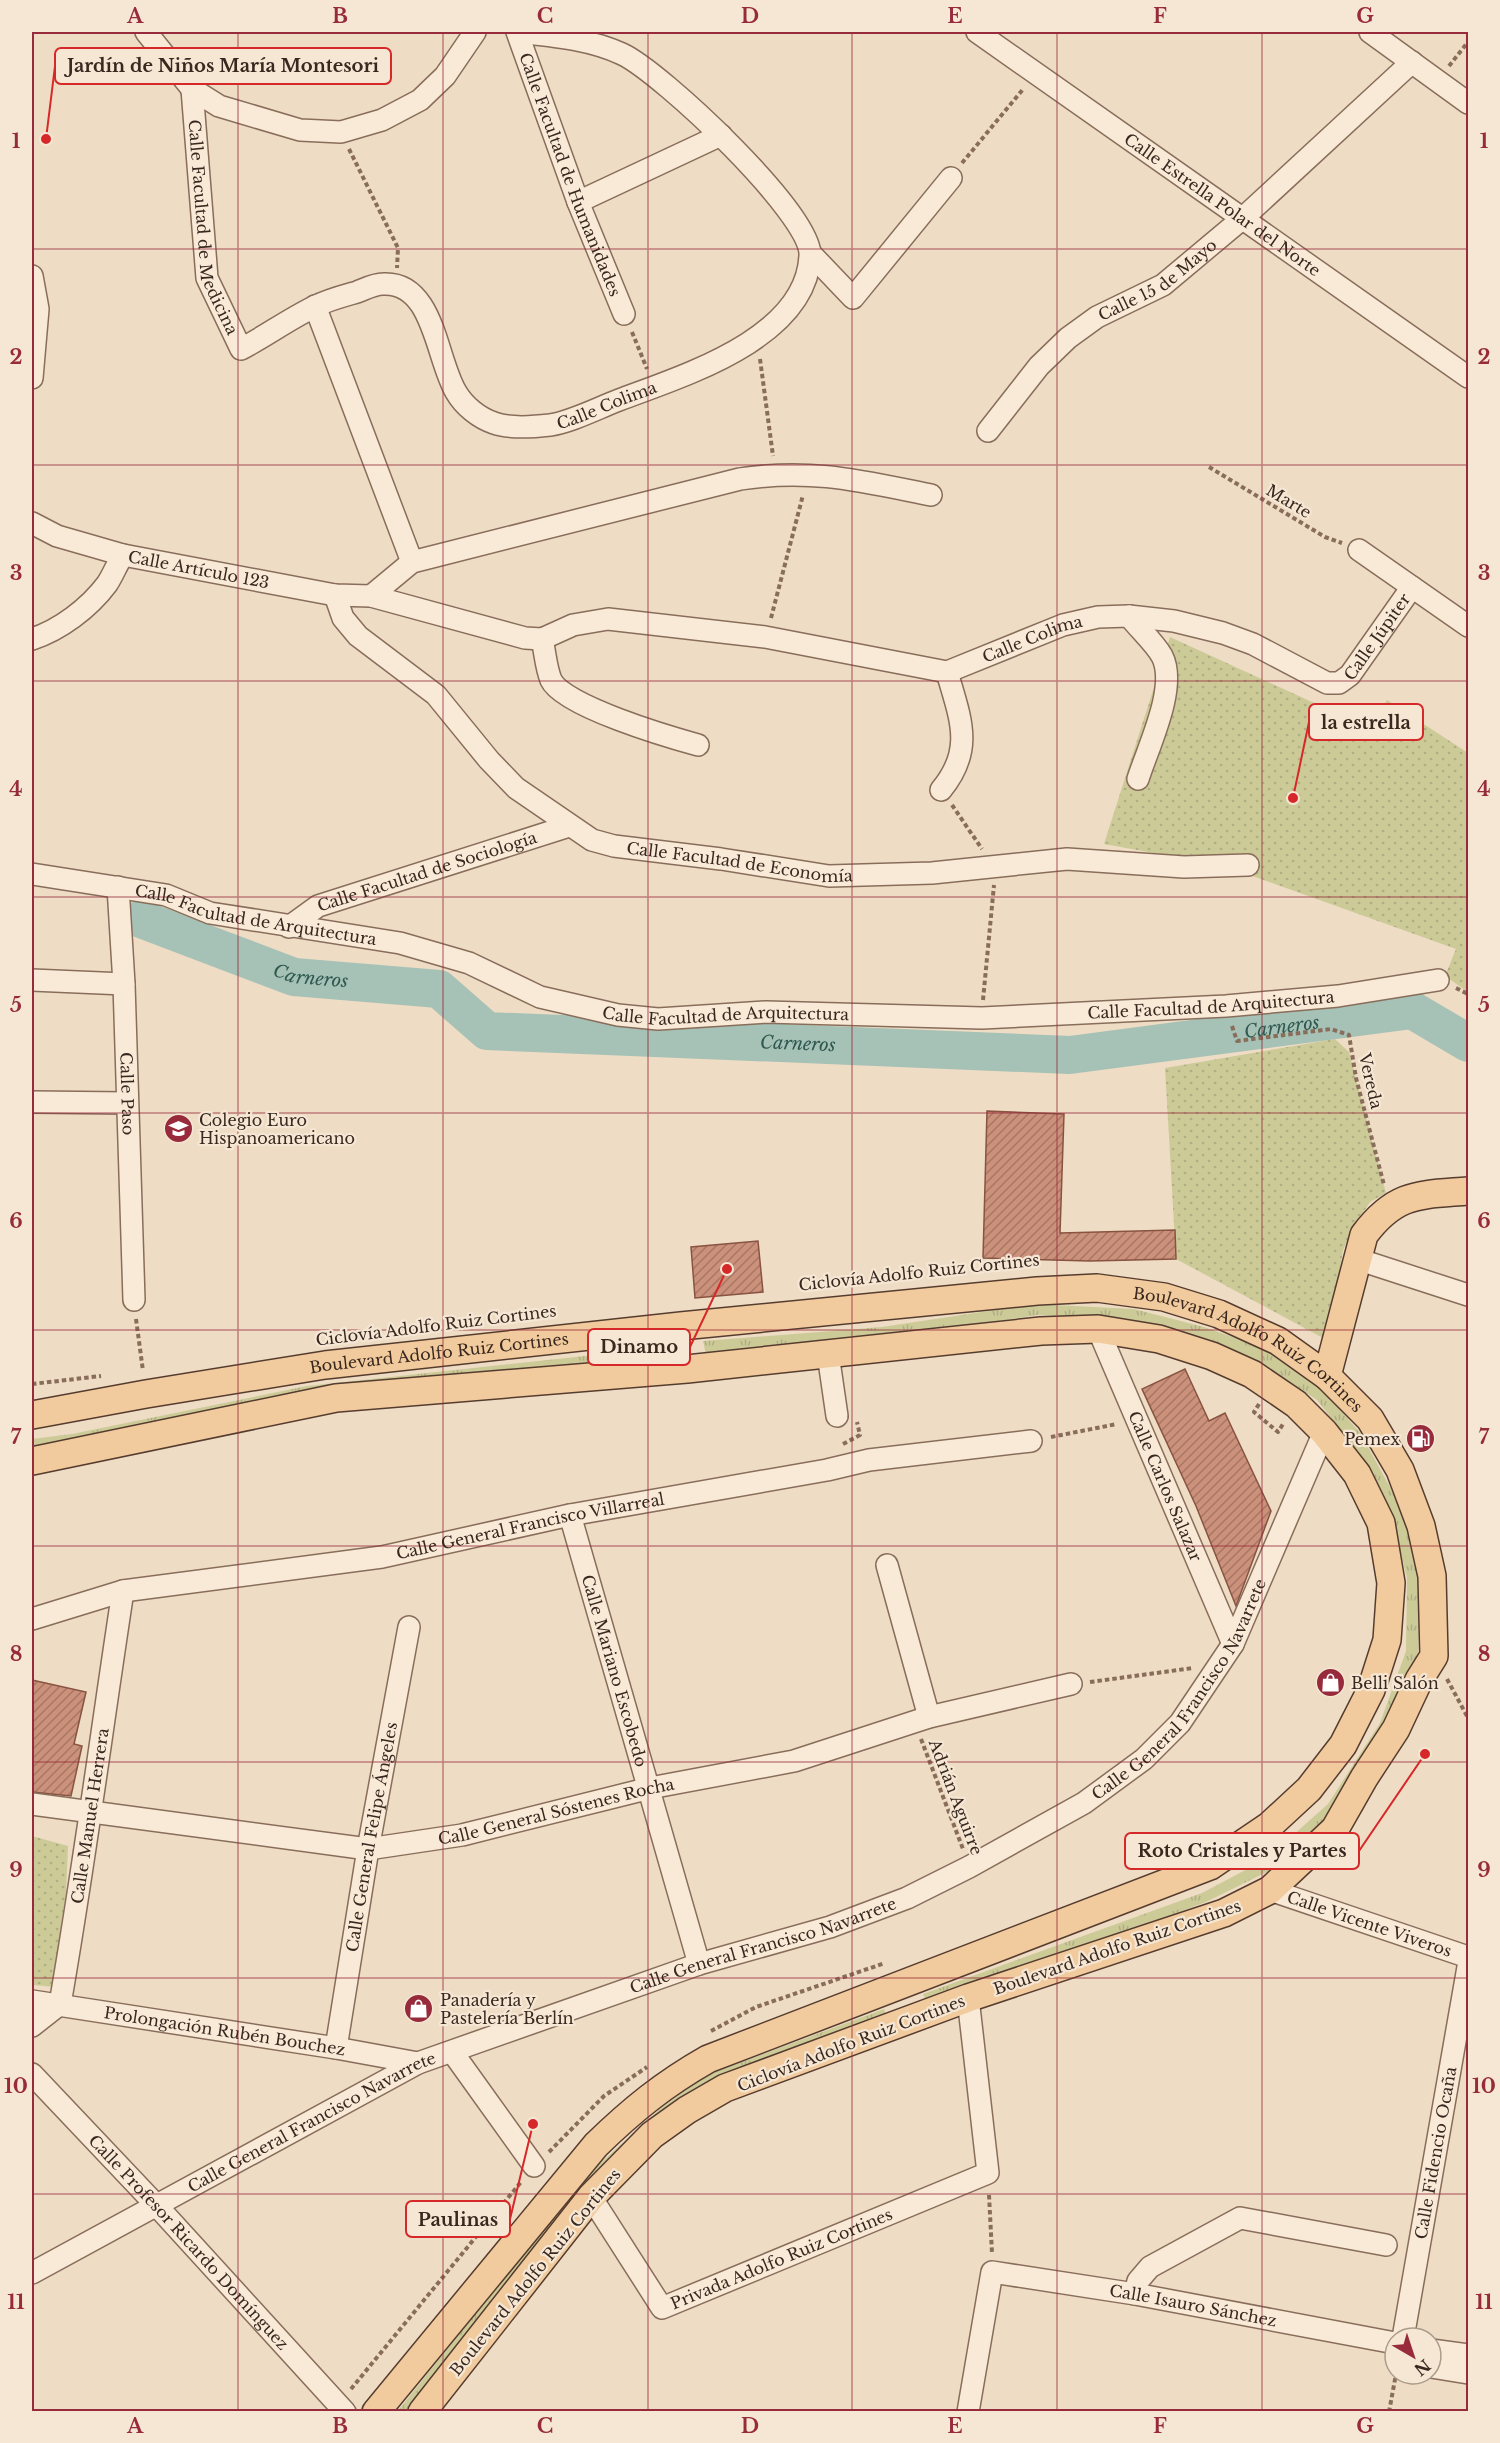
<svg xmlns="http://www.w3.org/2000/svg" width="1500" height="2443" viewBox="0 0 1500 2443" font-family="'Libre Baskerville',serif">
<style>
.grass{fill:url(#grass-tufts)}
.park{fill:url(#park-dots)}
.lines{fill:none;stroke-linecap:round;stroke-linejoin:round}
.river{stroke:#a6c1b5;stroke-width:38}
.building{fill:url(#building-hatch);stroke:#885341;stroke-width:1.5}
.minor-casing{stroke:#896d5b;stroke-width:24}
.major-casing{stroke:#563c2f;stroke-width:30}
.path{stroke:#896d5b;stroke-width:4;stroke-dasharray:4.5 3;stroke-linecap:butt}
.minor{stroke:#f9ead8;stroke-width:21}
.major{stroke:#f1cb9d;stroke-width:27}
.grid{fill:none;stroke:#972b3b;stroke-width:1.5;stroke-opacity:0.55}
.labels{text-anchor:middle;stroke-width:4.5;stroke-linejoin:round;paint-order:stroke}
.street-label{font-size:16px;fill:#39281f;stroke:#f5e7d4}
.poi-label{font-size:16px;fill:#39281f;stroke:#f5e7d4;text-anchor:start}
.water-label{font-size:18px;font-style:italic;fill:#2e5850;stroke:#f5e7d4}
.leader{fill:none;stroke:#d62828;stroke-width:2}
.callout-dot{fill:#d62828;stroke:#f5e7d4;stroke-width:2}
.callout{fill:#f5e7d4;stroke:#d62828;stroke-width:2}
.callout-label{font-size:18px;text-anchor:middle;font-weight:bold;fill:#39281f}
.neatline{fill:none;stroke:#972b3b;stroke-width:2}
.grid-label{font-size:20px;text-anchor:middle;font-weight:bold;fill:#972b3b}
</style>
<defs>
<pattern id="grass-tufts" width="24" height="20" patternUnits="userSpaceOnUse" patternTransform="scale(1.5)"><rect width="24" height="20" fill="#cccb98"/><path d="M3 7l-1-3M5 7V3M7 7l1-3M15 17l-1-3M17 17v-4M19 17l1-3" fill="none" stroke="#b0ae83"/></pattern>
<pattern id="park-dots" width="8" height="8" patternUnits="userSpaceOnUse" patternTransform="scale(1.5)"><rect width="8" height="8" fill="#cccb98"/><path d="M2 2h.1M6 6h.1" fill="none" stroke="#b0ae83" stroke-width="1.8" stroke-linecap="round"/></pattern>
<pattern id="building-hatch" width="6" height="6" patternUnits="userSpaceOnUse" patternTransform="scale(1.5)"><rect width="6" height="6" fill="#cc917b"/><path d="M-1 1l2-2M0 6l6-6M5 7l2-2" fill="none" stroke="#a77664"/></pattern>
</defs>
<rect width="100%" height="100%" fill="#eedcc4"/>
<g class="grass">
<polygon points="1035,1304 1134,1309 1204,1327 1261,1347 1324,1391 1361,1434 1404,1513 1420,1577 1418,1653 1388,1727 1336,1810 1275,1868 1206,1902 928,2006 923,1994 1202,1893 1266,1859 1328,1804 1380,1723 1406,1651 1407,1578 1392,1518 1350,1442 1317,1400 1256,1359 1200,1339 1134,1321 1038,1315 883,1338 706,1355 703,1341 882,1327"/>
<polygon points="659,1348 660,1360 32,1451 32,1439 72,1434 307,1386"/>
<polygon points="884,2009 887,2018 712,2083 409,2411 397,2412 584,2178 660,2109 707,2075"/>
</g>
<g class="park">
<polygon points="1170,637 1371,729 1387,700 1468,753 1468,992 1445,976 1456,949 1225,866 1104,844"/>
<polygon points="1335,1039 1349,1052 1386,1193 1370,1202 1356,1223 1343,1250 1337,1286 1325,1339 1176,1259 1165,1068"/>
<polygon points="32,1836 68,1846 66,1893 57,1953 56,1987 32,1985"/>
</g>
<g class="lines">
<path class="river" id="s1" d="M141 919 294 977 439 989 487 1031 1070 1055 1412 1010 1468 1043"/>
</g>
<g class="building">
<polygon points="987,1111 1064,1114 1060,1233 1175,1230 1176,1259 1090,1261 983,1258"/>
<polygon points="758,1241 763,1292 695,1298 691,1247"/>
<polygon points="1185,1369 1209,1421 1225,1413 1271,1511 1236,1606 1196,1506 1142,1389"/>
<polygon points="32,1680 86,1692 74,1744 82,1746 71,1796 32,1792"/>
</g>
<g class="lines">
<defs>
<g id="minor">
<polyline points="146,32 192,89 219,106 300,130 341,132 382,120 420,100 445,76 475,32"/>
<path id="s2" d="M517 32 578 202 624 314"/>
<path id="s3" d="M977 32 1468 377"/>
<polyline points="1370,32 1468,103"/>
<path id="s4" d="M192 89 207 278 241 349C266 336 289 319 314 307 327 300 343 296 357 292 365 289 374 284 383 284 434 281 436 359 456 392 464 406 479 418 494 423 510 429 533 427 550 425 571 422 598 408 619 400 682 376 806 339 810 256 813 215 661 72 622 54 590 39 553 36 518 32"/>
<polyline points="578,202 721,135"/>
<polyline points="811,254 853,298 951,178"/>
<polyline points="32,276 38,309 32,378"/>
<polyline points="315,306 412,562"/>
<path id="s5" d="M988 431 1039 366 1068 338 1097 317 1163 285 1243 218 1412 62"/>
<path id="s6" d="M32 523 57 536 123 555 335 595 371 596 525 638 542 639 573 625 608 619 765 637 947 672 1063 625 1098 617 1129 616 1174 621 1223 633 1253 644 1327 683H1339L1350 675 1412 587"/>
<polyline points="1359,550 1468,626"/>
<path id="s7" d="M335 595 343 618 358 636 436 695 489 760 516 788 592 840 614 846 721 859 829 876 932 873 1067 859 1184 867 1248 865"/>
<path d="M371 596 412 562 740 479C812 468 861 481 931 495"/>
<path d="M1129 616C1139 629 1154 642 1162 656 1178 687 1148 747 1138 779"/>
<path d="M32 639C60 630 89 608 107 584 113 575 117 564 123 555"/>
<path d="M542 639C545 652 546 668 551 680 563 706 669 737 698 745"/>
<path d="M941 790C975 749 960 718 947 672"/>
<path id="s8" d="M32 874 166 895 210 913 400 943 469 963 540 997 618 1015 658 1019 766 1012 982 1018 1226 1006 1338 996 1438 980"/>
<path id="s9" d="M118 887 124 984 134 1300"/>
<path id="s10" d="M289 927 318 906 569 826"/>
<polyline points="32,980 124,984"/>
<polyline points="32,1102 126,1103"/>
<polyline points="1357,1259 1468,1295"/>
<path id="s11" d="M1098 1329 1233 1644"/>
<polyline points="828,1354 837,1416"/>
<path id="s12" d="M570 1515 699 1964"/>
<polyline points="887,1565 929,1717"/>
<path id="s13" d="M32 1619 123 1591 382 1557 570 1515 827 1470 869 1460 1031 1441"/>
<path id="s14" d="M32 1804 368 1849 462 1835 650 1788 794 1761 929 1717 1071 1684"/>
<path id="s15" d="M1270 1890 1468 1957"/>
<path id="s16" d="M32 2001 336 2048 418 2063"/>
<path id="s17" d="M32 2026 60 2004C84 1867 102 1728 123 1591"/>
<path id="s18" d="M336 2048 368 1849 409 1627"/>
<polyline points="453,2053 534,2166"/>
<path id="s19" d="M32 2074 157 2206 345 2412"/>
<path id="s20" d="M591 2197 662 2308 988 2173 968 1998"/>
<path id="s21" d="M32 2273 418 2063 699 1964 830 1927 907 1898 969 1867 1084 1803 1144 1759 1180 1723 1233 1644 1324 1432"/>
<polyline points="1135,2294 1138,2281 1150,2267 1240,2218 1386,2245"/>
<path id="s22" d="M1403 2338 1468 1967"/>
<polyline points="1431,2350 1468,2355"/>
<polyline points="1431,2367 1468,2373"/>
<path id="s23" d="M968 2412 992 2272 1135 2294 1395 2343"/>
</g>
<g id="major">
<path d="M1327 1376 1364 1235C1396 1192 1420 1195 1468 1191"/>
<path id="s24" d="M32 1415 146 1394 325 1365 681 1326 1037 1291 1097 1288 1164 1297 1219 1314 1278 1341 1327 1376 1370 1419 1400 1470 1421 1526 1432 1576 1434 1656 1419 1680 1396 1729 1364 1778 1335 1829 1270 1890 1224 1913 968 1998 725 2088 687 2110 652 2135 591 2197 422 2412"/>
<path d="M32 1461 336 1398 687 1369 1041 1331 1098 1329 1159 1339 1212 1356 1252 1374 1296 1404 1324 1432 1357 1474 1381 1523 1391 1583 1387 1640 1371 1690 1343 1745 1309 1789 1269 1826 1210 1866 708 2059C664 2084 632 2110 596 2145L376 2412"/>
</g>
</defs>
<use href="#minor" class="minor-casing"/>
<use href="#major" class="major-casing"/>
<g class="path">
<polyline points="1449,66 1468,42"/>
<polyline points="349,149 398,248 397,268"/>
<polyline points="962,163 1024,88"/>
<polyline points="632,332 647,369"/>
<polyline points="760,359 773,456"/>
<polyline points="1209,467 1325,537 1342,543"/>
<polyline points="771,618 803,495"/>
<polyline points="952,805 982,849"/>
<polyline points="1456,988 1468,994"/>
<polyline points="983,1000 994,885"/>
<polyline points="1232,1026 1237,1041 1331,1029 1349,1035 1356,1078 1384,1185"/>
<polyline points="136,1319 143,1371"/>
<polyline points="32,1384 101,1376"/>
<polyline points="1259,1404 1254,1412 1278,1432 1283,1424"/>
<polyline points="1051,1437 1117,1424"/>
<polyline points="843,1444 860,1435 857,1422"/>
<polyline points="1447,1679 1468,1718"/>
<polyline points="1090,1682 1193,1668"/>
<polyline points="921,1739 963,1849"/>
<polyline points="711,2031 756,2007 885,1963"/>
<polyline points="549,2152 604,2096 647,2067"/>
<polyline points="989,2195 992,2253"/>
<polyline points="351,2389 521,2182"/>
<polyline points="1389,2412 1396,2374"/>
</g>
<use href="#minor" class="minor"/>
<use href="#major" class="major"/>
</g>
<path class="grid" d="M238 32V2412M443 32V2412M648 32V2412M852 32V2412M1057 32V2412M1262 32V2412M32 249H1468M32 465H1468M32 681H1468M32 897H1468M32 1113H1468M32 1330H1468M32 1546H1468M32 1762H1468M32 1978H1468M32 2194H1468"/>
<defs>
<symbol id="school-disc" viewBox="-11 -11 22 22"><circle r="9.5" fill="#972b3b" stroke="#f5e7d4"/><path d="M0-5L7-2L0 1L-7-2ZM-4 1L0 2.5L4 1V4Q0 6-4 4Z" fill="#fff"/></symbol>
<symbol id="fuel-disc" viewBox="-11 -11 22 22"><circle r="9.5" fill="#972b3b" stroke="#f5e7d4"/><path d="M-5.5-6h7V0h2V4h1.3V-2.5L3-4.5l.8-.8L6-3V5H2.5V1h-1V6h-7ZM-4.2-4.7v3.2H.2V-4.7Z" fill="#fff"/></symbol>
<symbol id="shop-disc" viewBox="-11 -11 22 22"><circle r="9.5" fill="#972b3b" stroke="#f5e7d4"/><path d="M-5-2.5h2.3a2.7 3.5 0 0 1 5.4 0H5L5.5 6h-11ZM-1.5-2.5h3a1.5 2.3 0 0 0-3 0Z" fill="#fff"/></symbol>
</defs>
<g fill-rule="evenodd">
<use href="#school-disc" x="162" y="1112" width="33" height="33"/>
<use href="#fuel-disc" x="1404" y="1422" width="33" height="33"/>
<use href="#shop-disc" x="1314" y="1666" width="33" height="33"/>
<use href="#shop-disc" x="402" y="1992" width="33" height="33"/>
</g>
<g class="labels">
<g class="street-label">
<text dy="6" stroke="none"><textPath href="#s2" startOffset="152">Calle Facultad de Humanidades</textPath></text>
<text dy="6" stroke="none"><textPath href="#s3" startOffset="300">Calle Estrella Polar del Norte</textPath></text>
<text dy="6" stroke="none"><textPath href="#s4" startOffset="141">Calle Facultad de Medicina</textPath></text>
<text dy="6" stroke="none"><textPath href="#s5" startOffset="230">Calle 15 de Mayo</textPath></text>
<text dy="6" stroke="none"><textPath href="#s4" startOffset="732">Calle Colima</textPath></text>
<text transform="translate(1289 501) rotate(31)" y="6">Marte</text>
<text dy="6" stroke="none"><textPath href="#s6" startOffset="174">Calle Artículo 123</textPath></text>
<text dy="6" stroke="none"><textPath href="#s6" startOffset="1414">Calle Júpiter</textPath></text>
<text dy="6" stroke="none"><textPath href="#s6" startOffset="1030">Calle Colima</textPath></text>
<text dy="6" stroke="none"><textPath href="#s7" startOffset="510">Calle Facultad de Economía</textPath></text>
<text dy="6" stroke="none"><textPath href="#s10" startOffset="150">Calle Facultad de Sociología</textPath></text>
<text dy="6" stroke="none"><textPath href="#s8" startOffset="228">Calle Facultad de Arquitectura</textPath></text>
<text dy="6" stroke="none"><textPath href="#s8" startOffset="1200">Calle Facultad de Arquitectura</textPath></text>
<text dy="6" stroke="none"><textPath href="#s8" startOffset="714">Calle Facultad de Arquitectura</textPath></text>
<text transform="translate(1371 1081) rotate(77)" y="6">Vereda</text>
<text dy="6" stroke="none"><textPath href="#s9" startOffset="207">Calle Paso</textPath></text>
<text transform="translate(919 1272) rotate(-6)" y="6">Ciclovía Adolfo Ruiz Cortines</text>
<text transform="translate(436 1325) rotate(-7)" y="6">Ciclovía Adolfo Ruiz Cortines</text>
<text dy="6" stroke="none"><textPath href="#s24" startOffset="412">Boulevard Adolfo Ruiz Cortines</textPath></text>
<text dy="6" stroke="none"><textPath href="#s24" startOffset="1240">Boulevard Adolfo Ruiz Cortines</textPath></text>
<text dy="6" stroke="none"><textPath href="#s11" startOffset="171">Calle Carlos Salazar</textPath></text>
<text dy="6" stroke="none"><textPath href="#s13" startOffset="508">Calle General Francisco Villarreal</textPath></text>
<text dy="6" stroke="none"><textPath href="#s12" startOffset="162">Calle Mariano Escobedo</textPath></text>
<text dy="6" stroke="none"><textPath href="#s21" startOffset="1308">Calle General Francisco Navarrete</textPath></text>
<text transform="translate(956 1797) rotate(69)" y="6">Adrián Aguirre</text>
<text dy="6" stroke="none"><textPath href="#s14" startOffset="531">Calle General Sóstenes Rocha</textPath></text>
<text dy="6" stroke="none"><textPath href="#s17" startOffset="226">Calle Manuel Herrera</textPath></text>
<text dy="6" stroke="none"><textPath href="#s18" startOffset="214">Calle General Felipe Ángeles</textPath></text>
<text dy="6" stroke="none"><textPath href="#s15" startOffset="105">Calle Vicente Viveros</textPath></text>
<text dy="6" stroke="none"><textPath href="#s21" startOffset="804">Calle General Francisco Navarrete</textPath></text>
<text transform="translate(1117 1947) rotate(-19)" y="6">Boulevard Adolfo Ruiz Cortines</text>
<text dy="6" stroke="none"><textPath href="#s16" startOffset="195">Prolongación Rubén Bouchez</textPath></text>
<text transform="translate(851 2043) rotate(-21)" y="6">Ciclovía Adolfo Ruiz Cortines</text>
<text dy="6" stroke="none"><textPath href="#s21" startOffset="318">Calle General Francisco Navarrete</textPath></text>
<text dy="6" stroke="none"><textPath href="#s22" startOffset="188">Calle Fidencio Ocaña</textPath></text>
<text dy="6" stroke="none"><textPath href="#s19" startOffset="230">Calle Profesor Ricardo Domínguez</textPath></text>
<text dy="6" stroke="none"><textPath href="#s20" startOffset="261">Privada Adolfo Ruiz Cortines</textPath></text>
<text transform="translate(535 2272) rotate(-51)" y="6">Boulevard Adolfo Ruiz Cortines</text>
<text dy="6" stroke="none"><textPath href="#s23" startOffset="346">Calle Isauro Sánchez</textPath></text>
</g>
<g class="poi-label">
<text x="199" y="1126">Colegio Euro<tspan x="199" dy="18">Hispanoamericano</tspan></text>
<text x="1400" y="1445" text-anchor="end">Pemex</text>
<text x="1351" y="1689">Belli Salón</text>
<text x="440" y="2006">Panadería y<tspan x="440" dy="18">Pastelería Berlín</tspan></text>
</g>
<g class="water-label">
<text dy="6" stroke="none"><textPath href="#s1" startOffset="180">Carneros</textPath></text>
<text dy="6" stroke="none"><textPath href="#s1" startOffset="1170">Carneros</textPath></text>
<text dy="6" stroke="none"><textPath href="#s1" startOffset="684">Carneros</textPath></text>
</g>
</g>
<path class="leader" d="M46 139L55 66M1293 798L1309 722M727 1269L690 1347M1425 1754L1359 1851M533 2124L510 2219"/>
<g class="callout-dot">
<circle cx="46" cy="139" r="6"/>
<circle cx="1293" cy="798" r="6"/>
<circle cx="727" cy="1269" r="6"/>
<circle cx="1425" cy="1754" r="6"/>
<circle cx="533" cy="2124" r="6"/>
</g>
<g class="callout">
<rect x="55" y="48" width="336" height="36" rx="6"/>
<rect x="1309" y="704" width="114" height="36" rx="6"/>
<rect x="588" y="1329" width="102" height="36" rx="6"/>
<rect x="1125" y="1833" width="234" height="36" rx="6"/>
<rect x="406" y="2201" width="104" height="36" rx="6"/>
</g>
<g class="callout-label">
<text x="223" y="72">Jardín de Niños María Montesori</text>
<text x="1366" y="729">la estrella</text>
<text x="639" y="1353">Dinamo</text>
<text x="1242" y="1857">Roto Cristales y Partes</text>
<text x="458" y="2226">Paulinas</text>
</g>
<rect width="1500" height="2443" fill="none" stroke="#f5e7d4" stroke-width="66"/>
<g transform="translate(1413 2356) rotate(141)"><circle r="28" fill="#f5e7d4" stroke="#aa9b8c" stroke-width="1.5"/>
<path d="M0-4.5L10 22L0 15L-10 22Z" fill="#972b3b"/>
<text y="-9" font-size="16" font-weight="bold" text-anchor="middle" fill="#39281f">N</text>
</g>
<rect x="33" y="33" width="1434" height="2377" class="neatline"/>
<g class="grid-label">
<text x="135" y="23">A</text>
<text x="340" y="23">B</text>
<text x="545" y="23">C</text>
<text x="750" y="23">D</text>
<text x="955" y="23">E</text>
<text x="1160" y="23">F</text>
<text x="1365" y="23">G</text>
<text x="16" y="148">1</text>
<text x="1484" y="148">1</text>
<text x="16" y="364">2</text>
<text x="1484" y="364">2</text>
<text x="16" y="580">3</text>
<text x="1484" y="580">3</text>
<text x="16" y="796">4</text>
<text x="1484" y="796">4</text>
<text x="16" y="1012">5</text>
<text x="1484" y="1012">5</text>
<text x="16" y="1228">6</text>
<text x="1484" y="1228">6</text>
<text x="16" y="1444">7</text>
<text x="1484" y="1444">7</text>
<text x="16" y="1661">8</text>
<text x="1484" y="1661">8</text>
<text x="16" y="1877">9</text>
<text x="1484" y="1877">9</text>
<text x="16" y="2093">10</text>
<text x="1484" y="2093">10</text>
<text x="16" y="2309">11</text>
<text x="1484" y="2309">11</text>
<text x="135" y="2433">A</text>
<text x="340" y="2433">B</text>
<text x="545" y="2433">C</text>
<text x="750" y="2433">D</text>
<text x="955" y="2433">E</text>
<text x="1160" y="2433">F</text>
<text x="1365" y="2433">G</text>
</g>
</svg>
